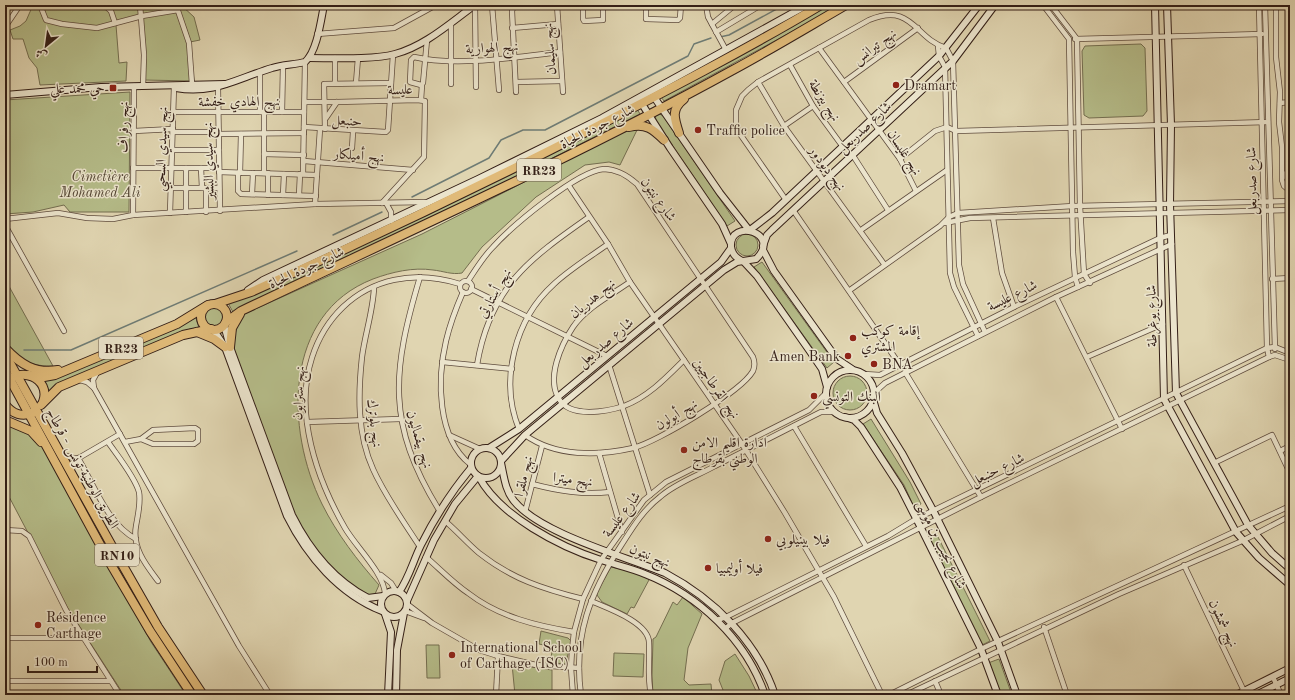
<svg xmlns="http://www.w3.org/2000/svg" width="1295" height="700" viewBox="0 0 1295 700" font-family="'Old Standard TT',Amiri,serif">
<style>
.green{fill:#b5bc89;stroke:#746e50}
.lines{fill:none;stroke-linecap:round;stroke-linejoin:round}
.stream{stroke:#6e7b74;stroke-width:1.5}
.street-casing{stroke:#5f4c3e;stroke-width:6}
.secondary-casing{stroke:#341f17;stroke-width:8}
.highway-casing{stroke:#341f17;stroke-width:10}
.street{stroke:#ebe4cc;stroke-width:4.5}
.secondary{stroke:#ebe4cc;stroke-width:6}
.highway{stroke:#e0ba78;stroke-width:8}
.poi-dot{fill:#8f2418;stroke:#ebe4cc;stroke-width:1.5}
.labels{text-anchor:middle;stroke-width:3;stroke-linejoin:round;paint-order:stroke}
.shield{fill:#ebe4cc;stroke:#6b5a4d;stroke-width:1}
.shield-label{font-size:13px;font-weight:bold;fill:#341f17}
.street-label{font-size:14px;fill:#341f17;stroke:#ebe4cc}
.poi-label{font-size:14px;fill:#341f17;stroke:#ebe4cc;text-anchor:start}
.park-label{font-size:14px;font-style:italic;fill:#544634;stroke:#ebe4cc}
</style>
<rect width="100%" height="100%" fill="#e0d5b1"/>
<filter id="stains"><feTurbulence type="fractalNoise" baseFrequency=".005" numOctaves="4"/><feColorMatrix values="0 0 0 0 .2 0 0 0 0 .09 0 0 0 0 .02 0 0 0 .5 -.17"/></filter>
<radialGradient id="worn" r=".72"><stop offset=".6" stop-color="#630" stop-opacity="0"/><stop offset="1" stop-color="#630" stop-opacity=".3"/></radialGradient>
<g class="green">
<polygon points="33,5 181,5 194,17 200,40 190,42 194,81 143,80 142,18 116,25 119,63 127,62 126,81 40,85 37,68 29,58 23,39 13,39 10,30 20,26 26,21"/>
<polygon points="827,5 841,5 664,101 661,97 726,63"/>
<polygon points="1141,44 1145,48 1147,111 1143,116 1089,118 1084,115 1082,51 1085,46"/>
<polygon points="130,92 129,212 70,212 64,205 33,212 5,214 5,100"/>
<polygon points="636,107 640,114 419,225 233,312 228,303"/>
<polygon points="655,113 658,113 663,116 735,221 727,226 656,121"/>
<path d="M638 128 620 165 609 162 585 165 536 197 482 247 462 273C452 275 443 271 433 270 413 267 392 272 373 279 283 314 285 429 322 504 337 534 357 560 379 585L375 594 370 595 357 589 342 578 311 546 293 515 235 357C232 340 235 330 242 315L422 234 615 136 632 129Z"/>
<circle cx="747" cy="245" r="11"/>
<polygon points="762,262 834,362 827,368 754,267"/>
<path d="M5 279 53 366C36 367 12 360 5 342 2 334 5 291 5 279Z"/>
<circle cx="214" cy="316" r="10"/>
<polygon points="196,318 199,328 190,329 58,384 48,392 42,379"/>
<circle cx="850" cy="393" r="17"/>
<polygon points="871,419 910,482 921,504 914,507 904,485 863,424"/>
<polygon points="5,421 37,438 56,470 151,642 186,695 124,695 67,607 5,489"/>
<polygon points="936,533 990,641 982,645 928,537"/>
<polygon points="611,567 629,571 650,578 634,608 631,607 627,614 602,602 597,595 597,592"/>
<polygon points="683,597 702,614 688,648 684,680 689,685 711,684 712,695 653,695 652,676 653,639 656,637 673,602 677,605"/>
<polygon points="541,631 568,638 571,641 566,663 563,664 550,662 553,647 539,644"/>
<polygon points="426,645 439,645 440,678 427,678"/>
<polygon points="614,653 644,654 643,677 613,676"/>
<polygon points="735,654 749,676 758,695 725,695 719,680 725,661"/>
<polygon points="999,659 1012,695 1000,695 988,663"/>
<polygon points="512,664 552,670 552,695 515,695"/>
</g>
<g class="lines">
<g class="stream">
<polyline points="720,37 729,35 784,5"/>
<polyline points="412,197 489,158 501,140 523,130 545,130 688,56 694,44 711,38"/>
<polyline points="333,235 382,212"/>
<polyline points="24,350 71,350 297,251"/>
</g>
<defs>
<g id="street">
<polyline points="40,5 46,20 62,24 97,28 142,16 178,10"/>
<polyline points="104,5 111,11 115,23"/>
<polyline points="140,5 144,55 143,86"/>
<polyline points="176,5 189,43 192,84"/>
<polyline points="475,5 476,87"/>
<polyline points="492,5 499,90"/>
<polyline points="514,5 512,11 516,92"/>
<polyline points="557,5 563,92"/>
<polyline points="583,5 583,19 584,21 603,20 603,5"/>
<polyline points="646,5 646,19 678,20 680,18 681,5"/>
<polyline points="706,5 708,17 726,50"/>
<polyline points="1043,5 1069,39 1073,252 1075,277 1078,287"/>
<polyline points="1051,5 1077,39 1080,206 1084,274 1090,283"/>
<polyline points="1259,5 1267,348 1269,357"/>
<polyline points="1265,5 1275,349"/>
<polyline points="1276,5 1276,57 1280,92 1279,122 1282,147 1282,180 1284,186 1290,191"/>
<polyline points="451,23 451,84"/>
<polyline points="712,24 735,5"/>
<polyline points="5,27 20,5"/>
<polyline points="512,28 558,24"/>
<polyline points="716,32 761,5"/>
<polyline points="317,34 394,28 436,5"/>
<polyline points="1075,39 1262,34"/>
<path d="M427 40 423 83 421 85 410 82 411 60 414 57C457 67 516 57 560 52"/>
<polyline points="938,46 939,56 945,67 950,273 954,287 978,336"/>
<polyline points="819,48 900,159 916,191"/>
<polyline points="790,65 813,106 843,147"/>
<polyline points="516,82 562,81"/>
<polyline points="758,82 784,126 884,264"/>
<polyline points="844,82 918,28"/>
<polyline points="335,83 335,58"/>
<polyline points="356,83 358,58"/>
<polyline points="218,88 220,211"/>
<polyline points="421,100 422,85"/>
<polyline points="305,102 337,102 417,100 425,101 424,157 382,203"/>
<polyline points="1280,103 1290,102"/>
<polyline points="173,112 304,112"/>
<polyline points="260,112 260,72"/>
<polyline points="264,112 264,173"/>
<polyline points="282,112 283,65"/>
<polyline points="326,118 337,102"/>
<polyline points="784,126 813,106"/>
<polyline points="304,127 386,132 388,130 393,55"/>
<polyline points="325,129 324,84 391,83"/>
<polyline points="134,131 173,129"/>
<polyline points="173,132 218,132"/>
<polyline points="218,134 304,133"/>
<polyline points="352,148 353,132"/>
<polyline points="172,150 219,150"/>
<polyline points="264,154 304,155"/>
<polyline points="852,154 888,210"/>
<polyline points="900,159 935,131 947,127 956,131 1268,122"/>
<polyline points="304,161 413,170"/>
<polyline points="133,168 219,168"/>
<polyline points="201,168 202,188"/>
<polyline points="219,172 317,175"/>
<polyline points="238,173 238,191 241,194 316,196"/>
<polyline points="240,173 241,134"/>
<polyline points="1283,173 1290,183"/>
<polyline points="303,174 305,62"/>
<polyline points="569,186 608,244 630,282 742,444 785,513 834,597 882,695"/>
<polyline points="171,188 219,188"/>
<polyline points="206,188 206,212"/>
<polyline points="252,194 253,173"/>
<polyline points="268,195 268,173"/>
<polyline points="283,195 284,174"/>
<polyline points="299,195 300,174"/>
<path d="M786 200 740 134 736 125V110L742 96 748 90 758 82 869 20C913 2 914 38 946 48L953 61 959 265 963 284 985 332"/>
<polyline points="386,203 391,212 391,221"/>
<polyline points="315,204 320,129"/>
<polyline points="793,210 900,365"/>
<polyline points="186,212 186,168"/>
<polyline points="170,213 174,86"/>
<polyline points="133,215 134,86"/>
<polyline points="993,218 1002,273 1014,307"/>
<polyline points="5,219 58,213 87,218 113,219 133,215 315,204 426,202"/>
<polyline points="945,223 970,218 1290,210"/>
<polyline points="5,225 64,331"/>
<polyline points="861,230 947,170"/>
<path d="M420 277C392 371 386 424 439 510"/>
<polyline points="1272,279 1290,278"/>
<path d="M468 281C476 269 483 257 493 247 512 226 577 171 604 169 617 169 628 176 637 184L753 357C755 362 755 366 753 371 741 392 657 442 633 448 598 456 556 457 525 435"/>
<circle cx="466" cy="287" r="6"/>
<path d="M630 282C611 295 586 308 573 327 561 345 546 378 559 399 570 418 606 412 624 406 648 397 666 378 684 360"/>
<path d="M374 288C373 311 365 334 362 357 358 394 357 434 373 469 385 496 404 522 420 547"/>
<polyline points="471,289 607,356"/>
<polyline points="850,290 940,226 949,217 958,213 1073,206 1290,201"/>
<path d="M463 292C456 308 450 324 446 341 437 379 437 438 470 464"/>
<polyline points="1056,297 1122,429"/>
<polyline points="1087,357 1163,324"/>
<polyline points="442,362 512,369"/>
<path d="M477 365C490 287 529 259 589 217"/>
<polyline points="609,365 650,495"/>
<polyline points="905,372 981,497"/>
<polyline points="864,374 880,375 1014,307 1160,238 1171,235"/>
<polyline points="80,380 87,382 94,388 239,646 270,695"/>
<polyline points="94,388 93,380 98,371"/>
<polyline points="874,393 885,383 1056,297 1172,244"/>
<polyline points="307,422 400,419"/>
<polyline points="794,426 866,546"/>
<path d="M519 429C499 380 515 319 554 284 570 269 590 257 608 244"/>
<polyline points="449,435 480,449"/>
<path d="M108 442C117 455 135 477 139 492 141 503 138 514 136 526 132 548 146 565 158 581"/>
<polyline points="125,442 141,439 153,444 194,444 198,441 198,430 195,428 153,430 141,439"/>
<polyline points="1280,451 1290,446"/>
<polyline points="599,453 622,532"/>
<polyline points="63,455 77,459"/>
<path d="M78 458C94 484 107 524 136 539"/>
<polyline points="1214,463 1272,435 1290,473"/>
<polyline points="71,471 77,459 120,434"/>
<path d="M532 484C559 491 583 495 610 492"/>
<polyline points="525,512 542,446"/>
<path d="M445 521C457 531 467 543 479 553 512 579 543 589 583 599"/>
<polyline points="5,530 22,531 29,536 66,610 120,695"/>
<path d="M426 557C440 569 453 583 468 593 499 617 537 626 574 632"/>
<polyline points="1184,565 1244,691"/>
<polyline points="381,575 391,583 396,591"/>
<path d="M385 594C384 573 356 547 345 528 326 495 312 460 307 423 294 329 365 254 460 284"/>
<path d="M591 601C607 608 648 622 649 642 650 660 647 677 651 695"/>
<polyline points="407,604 432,623 479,650 498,656 536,665 579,668"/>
<polyline points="405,611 424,618"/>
<polyline points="717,620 726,617 888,536 916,519 1267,348 1275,347 1290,353"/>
<polyline points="1044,627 1067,695"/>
<polyline points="725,629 732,623 981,497 1269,357 1275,355 1290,360"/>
<polyline points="5,638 83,638"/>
<polyline points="1273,677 1281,695"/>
<polyline points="5,681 111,681"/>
<polyline points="935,681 941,695"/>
<polyline points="496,695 498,656"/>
<polyline points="573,695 571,668 572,650 574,632 583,599 601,560 644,500 666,482 809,410 826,393"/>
<path d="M581 695C573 635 590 593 622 544 633 527 644 509 660 497 676 483 697 476 715 466 749 449 782 432 815 415L821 412H835"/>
<polyline points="889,695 981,649 1290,506"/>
<polyline points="906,695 1119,594 1242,541 1290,516"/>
</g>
<g id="secondary">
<polyline points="1155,5 1164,399 1236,532 1259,558 1290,585"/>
<polyline points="1167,5 1171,125 1170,204 1176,393 1248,525 1272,553 1290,569"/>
<path d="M309 58C333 58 373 60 395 54 425 46 450 23 475 5"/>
<path d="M176 88C213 95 238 78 272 68 283 64 294 65 305 62 317 52 321 20 324 5"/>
<polyline points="5,95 101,87 225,84"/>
<polyline points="654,97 720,193 749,230"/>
<polyline points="642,104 670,148 722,224 731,244"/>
<polyline points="750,230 772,213 939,56 979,5"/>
<polyline points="763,246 767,235 772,230 953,61 995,5"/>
<polyline points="763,250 774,271 837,359 852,369"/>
<polyline points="744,262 757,276 809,350 822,369 827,387"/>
<polyline points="248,290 263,280 478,179 602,118 807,5"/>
<path d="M224 325 230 347 292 515C309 549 334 580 368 598L383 596"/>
<path d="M213 329 225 347 287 516C307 556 339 594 382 611"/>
<circle cx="850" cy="394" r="24"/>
<polyline points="873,399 877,413 902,453 934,512 998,642 1017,695"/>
<polyline points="845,417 854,420 861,427 900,487 921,528 981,649 998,695"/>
<circle cx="486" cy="463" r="15"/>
<polyline points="489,448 519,429 721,262 731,248"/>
<path d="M501 461 525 435 724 270 737 262 756 259C783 233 729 217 731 247 732 254 736 258 742 261"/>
<path d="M501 463C504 476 505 490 514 501 541 534 624 556 665 573 714 599 757 641 775 695"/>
<path d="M479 477C500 516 560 547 601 560 616 565 631 568 645 574 698 595 746 639 765 695"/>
<circle cx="394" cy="604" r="13"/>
<path d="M399 592C409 578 413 561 421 545 435 517 451 492 471 468"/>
<polyline points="407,601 434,540 455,504 478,476"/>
<polyline points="385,614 391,632 388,695"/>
<polyline points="396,695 397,650 404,613"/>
<polyline points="1236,695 1290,668"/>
<polyline points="1256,695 1290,678"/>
</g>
<g id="highway">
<path d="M629 127C646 123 653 129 664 140"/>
<path d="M679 133C674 118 671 109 684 99"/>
<path d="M215 304 251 292C363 242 474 189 584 133 664 92 744 51 821 5"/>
<circle cx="214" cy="317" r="13"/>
<path d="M226 322 241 311C405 233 571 159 731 71 770 50 808 27 846 5"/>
<polyline points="197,332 214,339 225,347"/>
<polyline points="230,347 232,328 240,314"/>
<path d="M5 348C20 364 35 374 58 370"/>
<polyline points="5,354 118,557 158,627 203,695"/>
<polyline points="5,370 110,563 150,631 192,695"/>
<polyline points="29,375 44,377 55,375 177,324 208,305"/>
<path d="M5 385C18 364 52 378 43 402"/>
<path d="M5 404C12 414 23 418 34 412"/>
<polyline points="41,405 59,387 183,335 211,329"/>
<polyline points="5,420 31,431 41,442"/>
</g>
</defs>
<use href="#street" class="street-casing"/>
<use href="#secondary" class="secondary-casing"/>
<use href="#highway" class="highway-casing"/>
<use href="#street" class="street"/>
<use href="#secondary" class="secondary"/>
<use href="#highway" class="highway"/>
</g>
<g class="poi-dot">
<circle cx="896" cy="85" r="4"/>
<rect x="109" y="84" width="8" height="8" rx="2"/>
<circle cx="698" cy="130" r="4"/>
<circle cx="853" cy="338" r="4"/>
<circle cx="848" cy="356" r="4"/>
<circle cx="874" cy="364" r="4"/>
<circle cx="814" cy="396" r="4"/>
<circle cx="684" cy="450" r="4"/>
<circle cx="768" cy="539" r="4"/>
<circle cx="708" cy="568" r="4"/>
<circle cx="38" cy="625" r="4"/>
<circle cx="452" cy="655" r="4"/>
</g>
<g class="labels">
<g class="shield">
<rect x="517" y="159" width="44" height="22" rx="3"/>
<rect x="99" y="337" width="44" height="22" rx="3"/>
<rect x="95" y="544" width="44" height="22" rx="3"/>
</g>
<g class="shield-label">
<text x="539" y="175">RR23</text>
<text x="121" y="353">RR23</text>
<text x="117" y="560">RN10</text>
</g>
<g class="street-label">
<text transform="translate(874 46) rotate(-36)" y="5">نهج تيرانس</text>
<text transform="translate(492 47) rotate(-3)" y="5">نهج الهوارية</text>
<text transform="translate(549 49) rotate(-94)" y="5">نهج سليمان</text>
<text transform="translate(400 89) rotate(-2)" y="5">عليسة</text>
<text transform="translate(825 100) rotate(57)" y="5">نهج بيزنطة</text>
<text x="239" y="106">نهج الهادي خفشة</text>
<text transform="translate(347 120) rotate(4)" y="5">حنبعل</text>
<text transform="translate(597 126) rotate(-27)" y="5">شارع جودة الحياة</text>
<text transform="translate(123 127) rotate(-89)" y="5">نهج رفراف</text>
<text transform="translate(864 127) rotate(-43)" y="5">شارع صدربعل</text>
<text transform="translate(161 149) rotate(-88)" y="5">نهج سيدي السحبي</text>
<text transform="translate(905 152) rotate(57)" y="5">نهج غليسان</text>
<text transform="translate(359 155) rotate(5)" y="5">نهج أميلكار</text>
<text transform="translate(208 161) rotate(-91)" y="5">نهج سيدي البشير</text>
<text transform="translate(828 168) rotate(54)" y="5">نهج ديودور</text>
<text transform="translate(1251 181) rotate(-91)" y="5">شارع صدربعل</text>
<text transform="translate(659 199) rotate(54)" y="5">شارع نبتون</text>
<text transform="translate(306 267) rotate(-25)" y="5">شارع جودة الحياة</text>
<text transform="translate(494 293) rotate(-60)" y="5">نهج أستارتي</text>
<text transform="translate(1012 295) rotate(-26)" y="5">شارع عليسة</text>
<text transform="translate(592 298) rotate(-39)" y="5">نهج هدريان</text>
<text transform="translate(1151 316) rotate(-91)" y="5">شارع يوغرطة</text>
<text transform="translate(605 342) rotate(-40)" y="5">شارع صدربعل</text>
<text transform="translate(717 388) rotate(55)" y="5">نهج القرطاجيين</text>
<text transform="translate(298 393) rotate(-87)" y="5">نهج سترابون</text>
<text transform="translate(676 414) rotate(-31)" y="5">نهج أبولون</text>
<text transform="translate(375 423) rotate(83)" y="5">نهج بلوترك</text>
<text transform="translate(420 439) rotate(73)" y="5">نهج بيقماليون</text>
<text transform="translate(83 468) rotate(61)" y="5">الطريق الوطنية تونس - قرطاج</text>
<text transform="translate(997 469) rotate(-26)" y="5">شارع حنبعل</text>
<text transform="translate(523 476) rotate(-76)" y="5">نهج ملقرا</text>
<text transform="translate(573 479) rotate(7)" y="5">نهج ميترا</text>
<text transform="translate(621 514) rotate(-53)" y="5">شارع عليسة</text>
<text transform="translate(942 544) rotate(64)" y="5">شارع نجيب بن موسى</text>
<text transform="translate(650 555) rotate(22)" y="5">نهج نبتون</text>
<text transform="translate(1224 623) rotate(65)" y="5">نهج شمشون</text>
</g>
<g class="poi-label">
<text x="904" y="90">Dramart</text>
<text x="105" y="93" text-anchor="end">حي محمد علي</text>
<text x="706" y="135">Traffic police</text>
<text x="861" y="335">إقامة كوكب<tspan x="861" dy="16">المشتري</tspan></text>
<text x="840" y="361" text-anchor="end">Amen Bank</text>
<text x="882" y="369">BNA</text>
<text x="822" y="401">البنك التونسي</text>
<text x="692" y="447">ادارة اقليم الامن<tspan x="692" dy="16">الوطني بقرطاج</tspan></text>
<text x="776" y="544">فيلا بينيلوبي</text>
<text x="716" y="573">فيلا أوليمبيا</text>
<text x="46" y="622">Résidence<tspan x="46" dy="16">Carthage</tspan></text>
<text x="460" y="652">International School<tspan x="460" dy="16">of Carthage (ISC)</tspan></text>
</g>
<g class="park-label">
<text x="100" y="181">Cimetière<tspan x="100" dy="16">Mohamed Ali</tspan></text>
</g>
</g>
<rect width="1295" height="700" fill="none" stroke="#e0d5b1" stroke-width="20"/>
<rect x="6" y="6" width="1283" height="688" fill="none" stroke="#341f17" stroke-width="2"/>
<rect x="10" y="10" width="1275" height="680" fill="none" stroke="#341f17"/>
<g transform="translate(46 46) rotate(209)" stroke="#ebe4cc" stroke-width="3" paint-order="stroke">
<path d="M0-3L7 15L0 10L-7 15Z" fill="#341f17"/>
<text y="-6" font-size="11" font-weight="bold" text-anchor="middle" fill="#341f17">ش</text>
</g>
<path d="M28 666v6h69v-6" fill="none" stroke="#341f17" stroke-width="2"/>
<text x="34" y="666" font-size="12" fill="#341f17" stroke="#ebe4cc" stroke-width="3" paint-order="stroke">100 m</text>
<rect width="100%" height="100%" filter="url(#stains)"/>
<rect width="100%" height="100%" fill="url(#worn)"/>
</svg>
